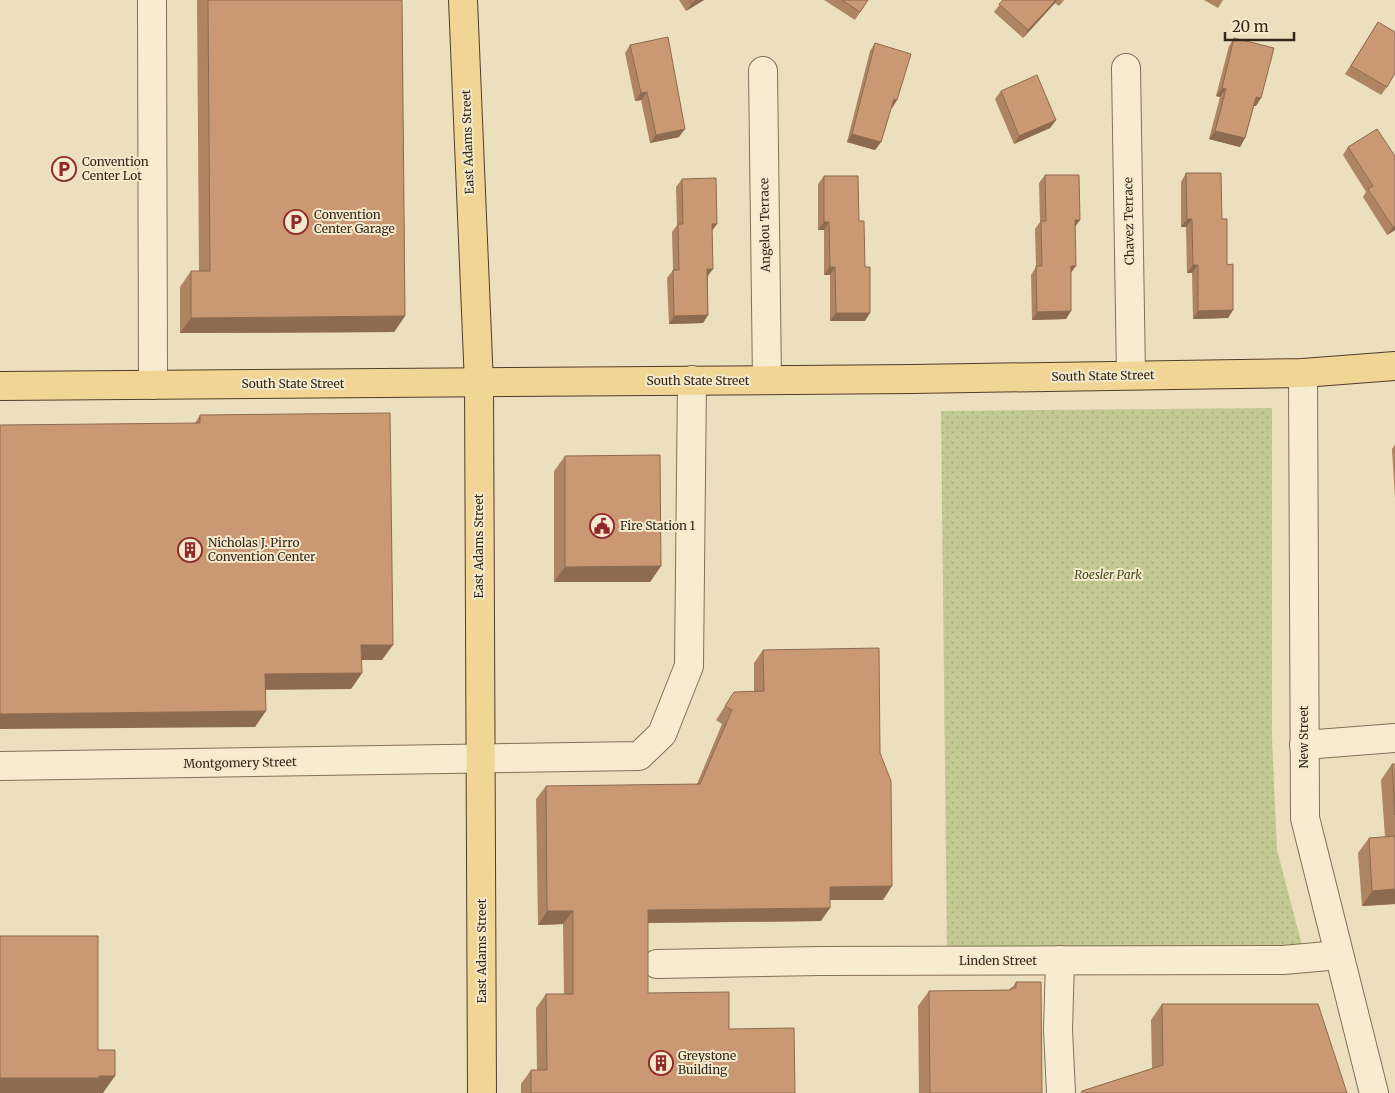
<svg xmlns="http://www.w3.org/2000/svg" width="1395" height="1093" viewBox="0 0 1395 1093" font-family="Merriweather,serif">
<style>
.park{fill:url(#park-dots)}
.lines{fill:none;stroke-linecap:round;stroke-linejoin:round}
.minor-casing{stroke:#846f57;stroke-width:30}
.major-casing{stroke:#513d2b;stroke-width:30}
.minor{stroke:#f8ecd0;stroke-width:28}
.major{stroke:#f0d594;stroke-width:28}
.wall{fill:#ae8463}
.shaded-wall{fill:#8d6b50}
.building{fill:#ca9973;stroke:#8d6b50}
.labels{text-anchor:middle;stroke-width:4;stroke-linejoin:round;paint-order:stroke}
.street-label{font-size:12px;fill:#33271b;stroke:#f4e9cc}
.poi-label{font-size:12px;fill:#33271b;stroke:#f4e9cc;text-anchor:start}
.park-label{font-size:12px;font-style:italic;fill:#434f22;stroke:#f4e9cc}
</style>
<defs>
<pattern id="park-dots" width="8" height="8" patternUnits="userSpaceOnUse" patternTransform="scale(1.25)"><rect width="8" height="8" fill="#c2ca92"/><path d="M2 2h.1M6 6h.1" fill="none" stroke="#a7ae7d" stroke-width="1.8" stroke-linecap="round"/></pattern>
</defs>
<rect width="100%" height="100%" fill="#ecdfbd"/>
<polygon class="park" points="1272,408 1272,739 1277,850 1302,945 947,950 941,411"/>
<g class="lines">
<defs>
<g id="minor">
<polyline points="152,0 153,385"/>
<polyline points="1126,68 1131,375"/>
<polyline points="763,71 767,380"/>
<polyline points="1303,373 1305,818 1374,1093"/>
<polyline points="1304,745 1395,738"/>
<polyline points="0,766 639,756 662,734 689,666 692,380"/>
<polyline points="1060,960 1058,1030 1061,1093"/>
<polyline points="657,964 820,961 1283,960 1339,955"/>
</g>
<g id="major">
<polyline points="463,0 479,384 482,1093"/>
<polyline points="0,386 912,379 1303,373 1395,366"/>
</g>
</defs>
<use href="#minor" class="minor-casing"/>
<use href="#major" class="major-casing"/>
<use href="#minor" class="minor"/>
<use href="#major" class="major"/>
</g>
<g class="wall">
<polygon points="197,0 402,0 405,316 394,332 180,333 180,287 191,271 199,271"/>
<polygon points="679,0 704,0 686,11"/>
<polygon points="824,0 868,0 855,20"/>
<polygon points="1003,0 1064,0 1059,6 1055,3 1023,38 994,12"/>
<polygon points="1204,0 1223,0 1218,8"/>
<polygon points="1378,22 1387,87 1381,95 1345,74"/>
<polygon points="1234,38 1256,106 1254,106 1245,138 1240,147 1209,139 1220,97 1216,96 1229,46"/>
<polygon points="875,43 897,100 892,108 891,108 881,142 875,150 847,142 870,51"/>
<polygon points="630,45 679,137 650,143 641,100 635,101 625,53"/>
<polygon points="1001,91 1056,120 1050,128 1014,144 995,99"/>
<polygon points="1377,129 1395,230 1387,235 1363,197 1366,192 1343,155 1348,147"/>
<polygon points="1186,173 1222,219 1233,310 1228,318 1193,319 1192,273 1187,273 1186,227 1181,227 1181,182"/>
<polygon points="1045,175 1080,220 1075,227 1071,273 1071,311 1066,319 1032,320 1031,275 1036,267 1035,229 1040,222 1039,183"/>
<polygon points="824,176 859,221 865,267 865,321 830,321 830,275 824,275 824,230 818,230 818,184"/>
<polygon points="682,179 717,224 712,230 708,277 708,315 703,323 669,324 667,278 673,270 672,232 677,225 676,187"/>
<polygon points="200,415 382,660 361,660 362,673 351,689 266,689 255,727 195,423"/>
<polygon points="1395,445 1395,498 1392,449"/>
<polygon points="565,456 661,566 650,582 554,582 554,471"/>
<polygon points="763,650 880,753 883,900 830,900 821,921 648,923 648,993 729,1029 795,1093 521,1093 521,1084 531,1070 537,1070 536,1008 546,994 564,994 563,924 538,925 536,799 546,786 697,784 722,724 716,720 734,692 754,692 754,663"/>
<polygon points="1392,764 1395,764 1395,904 1362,906 1358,853 1369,838 1385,837 1381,780"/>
<polygon points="1016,982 1042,1093 919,1093 918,1006 929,991 1009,990 1011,988 1012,988"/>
<polygon points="1162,1004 1347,1093 1080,1093 1082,1091 1152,1069 1151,1020"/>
</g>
<g class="shaded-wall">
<polygon points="696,0 704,0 686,11 692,3"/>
<polygon points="1056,0 1057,0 1055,3 1023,38 1028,30"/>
<polygon points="1222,88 1226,89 1220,97 1216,96"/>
<polygon points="647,92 641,100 635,101 641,93"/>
<polygon points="1256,97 1261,98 1256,106 1250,105"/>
<polygon points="894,99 897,100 892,108 888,107"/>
<polygon points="1056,120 1050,128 1014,144 1019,136"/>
<polygon points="685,129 679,137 650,143 656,135"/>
<polygon points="1215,131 1245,138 1240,147 1209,139"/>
<polygon points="852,134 881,142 875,150 847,142"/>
<polygon points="1187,219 1192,219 1186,227 1181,227"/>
<polygon points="1075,220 1080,220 1074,228"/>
<polygon points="824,222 829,222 824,230 818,230"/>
<polygon points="712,224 717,224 711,232"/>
<polygon points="1395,226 1395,230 1387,235 1393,227"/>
<polygon points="1193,265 1198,265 1192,273 1187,273"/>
<polygon points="1071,266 1076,266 1070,274"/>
<polygon points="830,267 835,267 830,275 824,275"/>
<polygon points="707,269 713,269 707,277"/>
<polygon points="1233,310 1228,318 1193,319 1198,311"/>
<polygon points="1071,311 1066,319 1032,320 1037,312"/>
<polygon points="836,313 870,313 865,321 830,321"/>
<polygon points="708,315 703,323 669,324 674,316"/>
<polygon points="405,316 394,332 180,333 191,318"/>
<polygon points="661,566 650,582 554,582 565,567"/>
<polygon points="361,645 393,645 382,660 351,660"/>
<polygon points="362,673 351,689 255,690 265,674"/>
<polygon points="266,711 255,727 0,729 0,714"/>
<polygon points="892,886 883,900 821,900 830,887"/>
<polygon points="1395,889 1395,904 1362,906 1372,891"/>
<polygon points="830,908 821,921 638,923 648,910"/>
<polygon points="547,911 573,911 563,924 538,925"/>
<polygon points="99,1076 115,1076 103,1093 0,1093 0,1078"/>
</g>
<g class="building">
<polygon points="208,0 402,0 405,316 191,318 191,271 210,271"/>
<polygon points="690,0 696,0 692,3"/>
<polygon points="842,0 868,0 860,12"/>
<polygon points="1003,0 1056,0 1028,30 999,4"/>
<polygon points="1378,22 1395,32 1395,73 1387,87 1351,66"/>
<polygon points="668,37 685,129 656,135 647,92 641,93 630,45"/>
<polygon points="1234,38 1274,48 1261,98 1256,97 1245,138 1215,131 1226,89 1222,88"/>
<polygon points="875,43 911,54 897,100 894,99 881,142 852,134"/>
<polygon points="1037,75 1056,120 1019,136 1001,91"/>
<polygon points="1377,129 1395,156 1395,226 1393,227 1368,189 1373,186 1348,147"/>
<polygon points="1186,173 1221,173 1222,219 1227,219 1227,265 1233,264 1233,310 1198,311 1198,265 1193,265 1192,219 1187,219"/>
<polygon points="1045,175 1079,175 1080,220 1075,220 1076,266 1071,266 1071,311 1037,312 1036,266 1042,266 1041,221 1046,221"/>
<polygon points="824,176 858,176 859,221 864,221 865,267 870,267 870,313 836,313 835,267 830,267 829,222 824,222"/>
<polygon points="716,178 717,224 712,224 713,269 707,269 708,315 674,316 673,270 679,270 678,224 683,224 682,179"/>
<polygon points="390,413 393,645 361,645 362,673 265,674 266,711 0,714 0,425 200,423 200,415"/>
<polygon points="660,455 661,566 565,567 565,456"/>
<polygon points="879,648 880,753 891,781 892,886 830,887 830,908 648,910 648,993 729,992 729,1029 794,1028 795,1093 531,1093 531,1070 547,1070 546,994 573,994 573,911 547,911 546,786 700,784 732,710 725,706 734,692 764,691 763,650"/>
<polygon points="1392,764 1395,764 1395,815"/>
<polygon points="1395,836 1395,889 1372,891 1369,838"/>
<polygon points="0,936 98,936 98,1050 115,1050 115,1076 99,1076 99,1078 0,1078"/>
<polygon points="1016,982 1041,982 1042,1093 930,1093 929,991 1011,990 1011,988 1016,988"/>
<polygon points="1162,1004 1318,1004 1347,1093 1082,1093 1082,1091 1163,1065"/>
</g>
<defs>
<symbol id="parking-ring" viewBox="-11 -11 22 22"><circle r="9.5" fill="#f4e9cc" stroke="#912928" stroke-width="1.5"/><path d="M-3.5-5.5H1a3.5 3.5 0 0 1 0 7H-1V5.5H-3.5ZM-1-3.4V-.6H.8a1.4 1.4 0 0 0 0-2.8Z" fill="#912928"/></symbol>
<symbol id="civic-ring" viewBox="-11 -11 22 22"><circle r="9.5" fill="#f4e9cc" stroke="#912928" stroke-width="1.5"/><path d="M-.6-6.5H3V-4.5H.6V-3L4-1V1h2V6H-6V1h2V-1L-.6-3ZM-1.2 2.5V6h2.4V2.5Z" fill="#912928"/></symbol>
<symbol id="building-ring" viewBox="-11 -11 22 22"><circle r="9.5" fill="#f4e9cc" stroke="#912928" stroke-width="1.5"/><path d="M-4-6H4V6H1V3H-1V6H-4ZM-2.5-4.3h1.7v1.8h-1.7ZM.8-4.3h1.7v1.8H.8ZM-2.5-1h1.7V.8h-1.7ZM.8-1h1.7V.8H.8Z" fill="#912928"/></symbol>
</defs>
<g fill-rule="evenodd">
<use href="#parking-ring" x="50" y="155" width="28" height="28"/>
<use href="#parking-ring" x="282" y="208" width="28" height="28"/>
<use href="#civic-ring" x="588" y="512" width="28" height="28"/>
<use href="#building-ring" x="176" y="536" width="28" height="28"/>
<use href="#building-ring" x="647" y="1049" width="28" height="28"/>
</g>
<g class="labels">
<g class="street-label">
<text transform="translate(468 142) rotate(-92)" y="4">East Adams Street</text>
<text transform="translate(1129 221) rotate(-91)" y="4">Chavez Terrace</text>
<text transform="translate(765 225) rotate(-91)" y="4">Angelou Terrace</text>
<text transform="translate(1103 376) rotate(-1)" y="4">South State Street</text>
<text x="698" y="385">South State Street</text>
<text x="293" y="388">South State Street</text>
<text transform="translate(479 546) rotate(-90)" y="4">East Adams Street</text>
<text transform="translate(1304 737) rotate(-90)" y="4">New Street</text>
<text transform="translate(240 763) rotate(-1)" y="4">Montgomery Street</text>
<text transform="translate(482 951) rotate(-90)" y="4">East Adams Street</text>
<text x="998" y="965">Linden Street</text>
</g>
<g class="poi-label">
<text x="82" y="166">Convention<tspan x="82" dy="14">Center Lot</tspan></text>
<text x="314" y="219">Convention<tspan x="314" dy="14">Center Garage</tspan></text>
<text x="620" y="530">Fire Station 1</text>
<text x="208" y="547">Nicholas J. Pirro<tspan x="208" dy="14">Convention Center</tspan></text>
<text x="678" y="1060">Greystone<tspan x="678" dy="14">Building</tspan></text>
</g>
<g class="park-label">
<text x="1108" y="579">Roesler Park</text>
</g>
</g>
<path d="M1225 32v8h69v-8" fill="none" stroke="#33271b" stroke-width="2.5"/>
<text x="1232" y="32" font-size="15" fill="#33271b" stroke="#f4e9cc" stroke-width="4" paint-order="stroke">20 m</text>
</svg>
